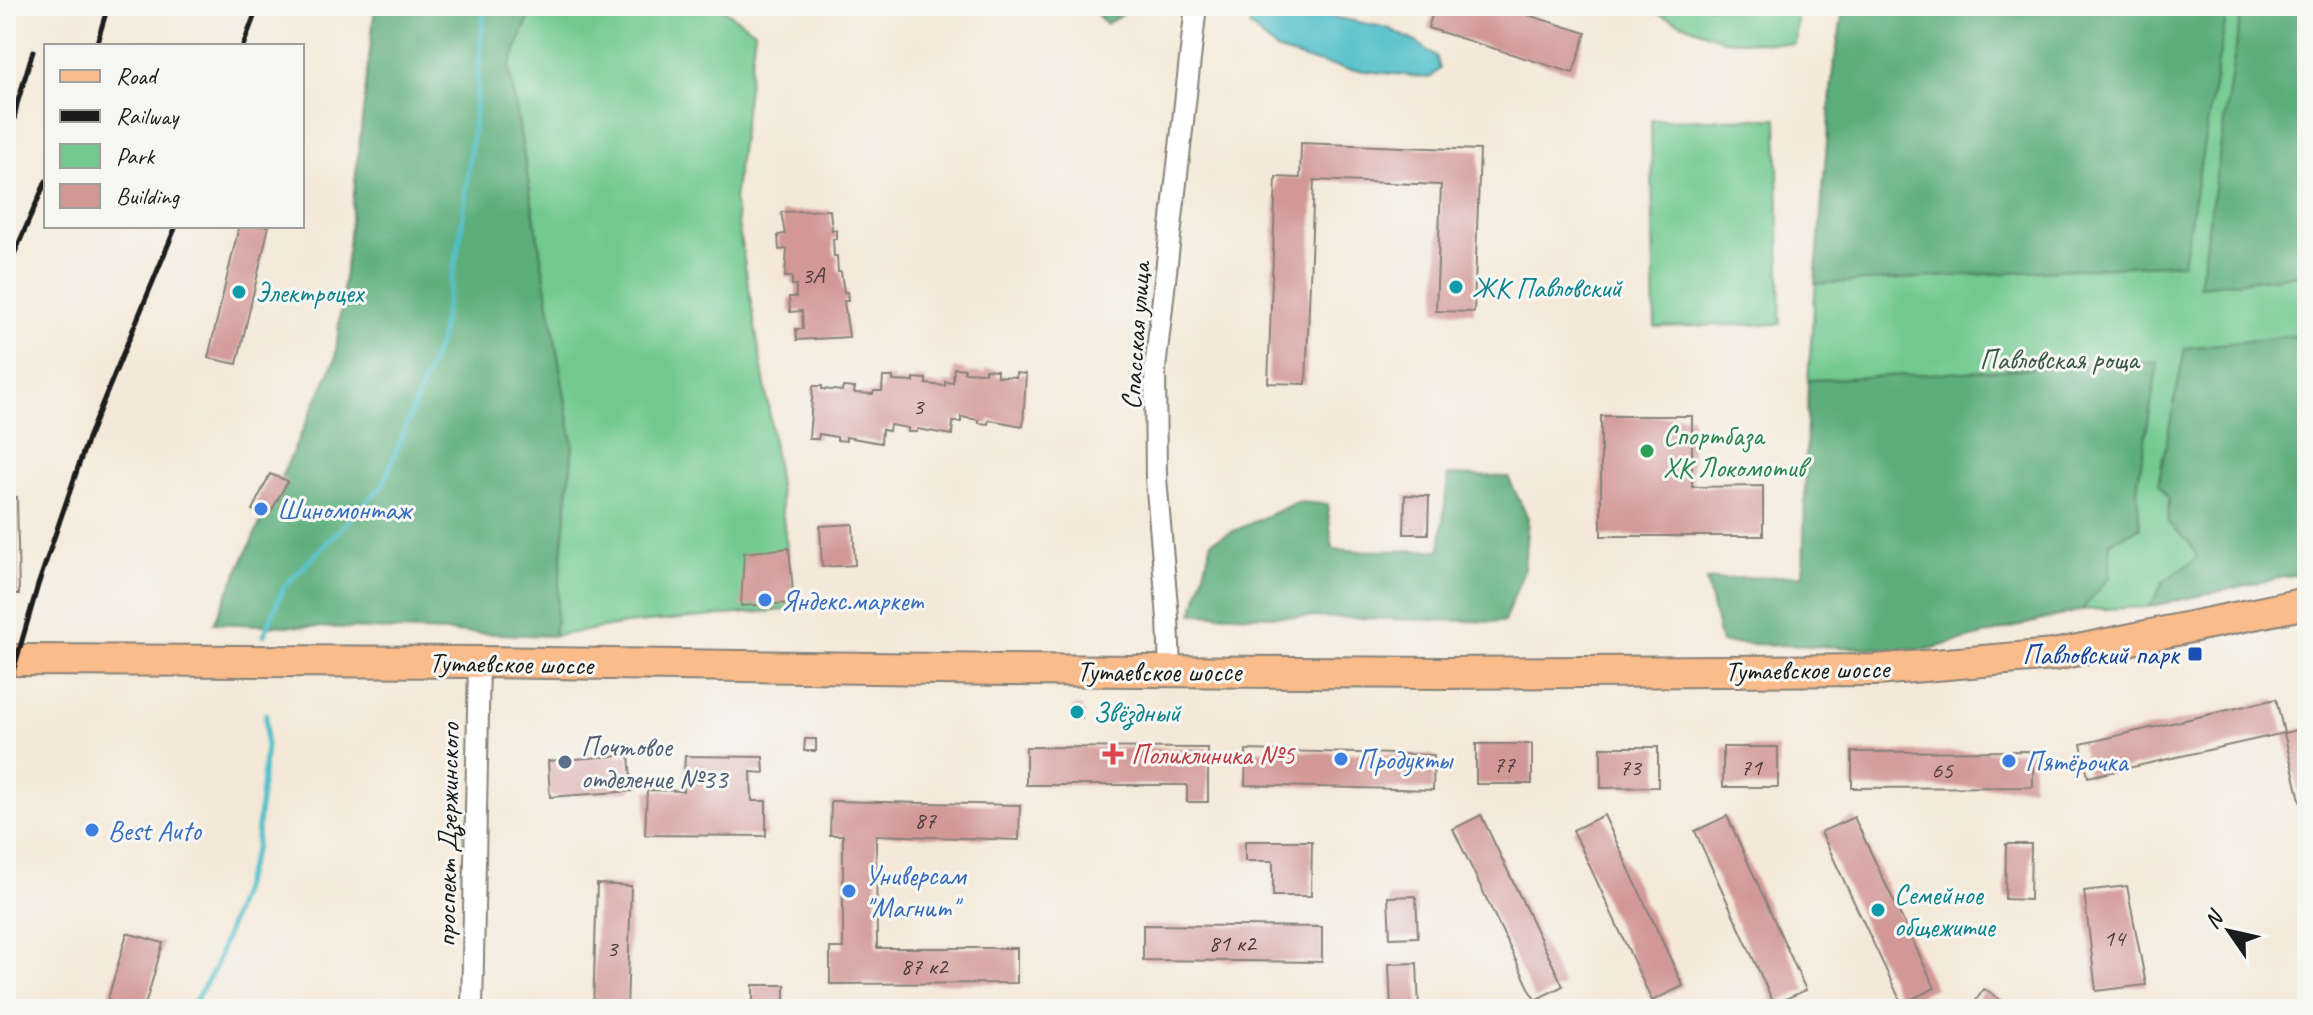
<svg xmlns="http://www.w3.org/2000/svg" width="2313" height="1015" viewBox="0 0 2313 1015" font-family="Caveat,sans-serif">
<style>
.green{fill:#71c98f;stroke:#467256;stroke-width:2}
.forest{fill:#5cad7a;stroke:#3c644b;stroke-width:2}
.water{fill:#51bfc9;stroke:#366e72;stroke-width:2}
.lines{fill:none;stroke-linecap:round;stroke-linejoin:round}
.stream{stroke:#51bfc9;stroke-width:5}
.building{fill:#d29896}
.minor-casing{stroke:#88827a;stroke-width:24}
.primary-casing{stroke:#88827a;stroke-width:34}
.minor{stroke:#fff;stroke-width:20}
.primary{stroke:#f9bc8a;stroke-width:30}
.rail{stroke:#1c1c1c;stroke-width:5}
.culture-dot{fill:#0f9aa8;stroke:#f6f6f2;stroke-width:3}
.leisure-dot{fill:#2e9e5b;stroke:#f6f6f2;stroke-width:3}
.shop-dot{fill:#3f7fe0;stroke:#f6f6f2;stroke-width:3}
.transit-dot{fill:#1a4fb4;stroke:#f6f6f2;stroke-width:3}
.health-dot{fill:#e0444e;stroke:#f6f6f2;stroke-width:3}
.service-dot{fill:#5c6f8a;stroke:#f6f6f2;stroke-width:3}
.labels{text-anchor:middle;stroke-width:6;stroke-linejoin:round;paint-order:stroke}
.number-label{font-size:24px;fill:#4a3b3a}
.culture-label{font-size:28px;fill:#0d838f;stroke:#f6f6f2;text-anchor:start}
.street-label{font-size:28px;fill:#1c1c1c;stroke:#f6f6f2}
.park-label{font-size:28px;fill:#3a5944;stroke:#f6f6f2}
.leisure-label{font-size:28px;fill:#27864d;stroke:#f6f6f2;text-anchor:start}
.shop-label{font-size:28px;fill:#366cbe;stroke:#f6f6f2;text-anchor:start}
.transit-label{font-size:28px;fill:#164399;stroke:#f6f6f2;text-anchor:end}
.service-label{font-size:28px;fill:#4e5e75;stroke:#f6f6f2;text-anchor:start}
.health-label{font-size:28px;fill:#be3a42;stroke:#f6f6f2;text-anchor:start}
</style>
<rect width="100%" height="100%" fill="#f6f6f2"/>
<filter id="ink" filterUnits="userSpaceOnUse"><feTurbulence type="fractalNoise" baseFrequency=".0125" numOctaves="2"/><feDisplacementMap in="SourceGraphic" scale="16" xChannelSelector="R" yChannelSelector="G"/><feConvolveMatrix kernelMatrix="1 2 1 2 8 2 1 2 1" color-interpolation-filters="sRGB"/></filter>
<filter id="wash" filterUnits="userSpaceOnUse"><feTurbulence type="fractalNoise" baseFrequency=".006" numOctaves="4" result="noise"/><feDisplacementMap in="SourceGraphic" scale="32" xChannelSelector="R" yChannelSelector="G"/><feGaussianBlur stdDeviation="1.8" result="paint"/><feColorMatrix in="noise" values="0 0 0 0 0 0 0 0 0 0 0 0 0 0 0 0 0 1.4 0 .05"/><feComposite in="paint" operator="in"/></filter>
<g filter="url(#wash)">
<rect width="100%" height="100%" fill="#f4e9d8"/>
<g class="green">
<polygon points="533,6 718,6 755,31 734,200 769,410 795,609 626,624 554,636 573,444 509,68"/>
<polygon points="1639,6 1798,6 1795,44 1723,40"/>
<polygon points="1844,6 2307,6 2307,572 2147,607 2082,610 1924,650 1808,646 1808,380 1833,70"/>
<polygon points="1777,118 1781,324 1655,327 1651,120"/>
</g>
<g class="forest">
<polygon points="375,6 533,6 509,68 573,444 554,636 214,623 335,360"/>
<polygon points="1089,6 1137,6 1106,24"/>
<polygon points="1844,6 2228,6 2183,263 1815,284 1833,70"/>
<polygon points="2242,6 2307,6 2307,274 2199,286"/>
<polygon points="2307,334 2307,572 2147,607 2154,601 2163,582 2197,558 2190,543 2168,523 2169,498 2158,484 2185,348"/>
<polygon points="2158,362 2137,489 2140,528 2110,542 2109,577 2082,610 1924,650 1721,643 1706,580 1803,575 1808,380"/>
<polygon points="1448,475 1508,477 1528,518 1524,570 1504,622 1193,614 1212,541 1297,502 1327,504 1333,549 1362,551 1440,550"/>
</g>
<polygon class="water" points="1258,6 1280,6 1388,28 1418,43 1437,58 1440,69 1430,78 1347,69 1308,60 1276,50 1250,26"/>
<g class="lines">
<g class="stream">
<polyline points="264,635 284,587 383,485 439,343 461,233 475,112 484,6"/>
<polyline points="190,1009 215,968 256,847 266,746 266,714"/>
</g>
</g>
<g id="blocks">
<g class="building">
<polygon points="1435,6 1499,6 1586,33 1573,73 1428,28"/>
<polygon points="1301,143 1480,150 1474,312 1436,311 1441,185 1314,180 1306,384 1268,383 1276,177 1300,178"/>
<polygon points="830,210 832,230 836,230 836,239 833,239 834,256 837,256 838,272 841,272 844,292 847,292 848,301 844,301 849,337 797,340 796,329 803,329 802,311 790,312 789,297 796,297 796,285 792,285 792,277 785,277 787,249 779,250 778,235 785,234 781,212"/>
<polygon points="239,226 269,226 237,364 208,358"/>
<polygon points="954,368 965,369 964,372 985,373 985,369 997,370 997,376 1016,377 1016,373 1026,374 1023,426 989,420 988,424 979,423 979,420 961,417 961,422 953,422 952,435 917,429 917,432 908,432 908,428 890,425 889,431 882,430 881,443 846,437 846,441 837,440 837,437 819,434 818,439 809,439 813,386 822,386 822,389 842,391 843,387 855,388 854,393 873,394 874,391 882,391 883,377 893,377 893,381 914,382 914,378 926,379 926,384 945,386 945,382 953,383"/>
<polygon points="1601,416 1692,416 1692,487 1763,486 1763,536 1601,536"/>
<polygon points="270,474 288,481 268,517 252,510"/>
<polygon points="1405,495 1429,496 1428,534 1404,534"/>
<polygon points="6,497 17,497 19,594 6,594"/>
<polygon points="853,524 855,565 822,567 820,526"/>
<polygon points="789,548 794,603 741,606 744,553"/>
<polygon points="2276,699 2284,733 2088,777 2081,744"/>
<polygon points="1073,706 1082,707 1082,718 1072,717"/>
<polygon points="2307,727 2307,824 2306,825 2284,733"/>
<polygon points="805,739 816,739 816,751 804,751"/>
<rect x="1476" y="744" width="56" height="40"/>
<polygon points="1026,747 1208,748 1208,802 1187,802 1187,785 1026,785"/>
<polygon points="1601,747 1658,747 1658,787 1601,788"/>
<rect x="1723" y="747" width="55" height="40"/>
<polygon points="1246,750 1434,755 1433,790 1245,785"/>
<polygon points="2033,751 2033,787 1852,788 1852,752"/>
<polygon points="629,755 632,791 550,797 548,761"/>
<polygon points="685,756 763,757 764,773 751,772 752,801 766,801 766,836 645,835 647,790 683,791"/>
<polygon points="831,801 1020,805 1019,840 876,835 877,948 1017,948 1017,983 830,984 830,948 843,948 843,835 830,835"/>
<polygon points="1481,815 1563,986 1535,1000 1453,829"/>
<polygon points="1604,815 1683,986 1652,1001 1573,830"/>
<polygon points="1727,816 1806,990 1774,1004 1695,831"/>
<polygon points="1854,817 1935,988 1902,1004 1821,832"/>
<polygon points="1245,841 1312,841 1311,896 1273,896 1273,861 1245,861"/>
<polygon points="2006,844 2031,844 2030,900 2005,899"/>
<polygon points="597,884 631,886 627,1009 593,1009"/>
<polygon points="2127,886 2146,985 2096,991 2084,891"/>
<polygon points="1416,896 1418,937 1390,938 1388,897"/>
<polygon points="1143,925 1322,927 1322,962 1143,960"/>
<polygon points="127,933 163,943 144,1009 105,1009"/>
<polygon points="1417,963 1419,1009 1391,1009 1389,964"/>
<rect x="753" y="985" width="32" height="24"/>
<polygon points="1984,989 2001,1000 1999,1004 2008,1009 1970,1009"/>
</g>
</g>
</g>
<g filter="url(#ink)">
<use href="#blocks" fill-opacity="0" stroke="#88827a" stroke-width="2"/>
<g class="lines">
<defs>
<g id="minor">
<polyline points="1170,671 1168,618 1156,478 1155,369 1196,6"/>
<polyline points="472,1009 479,662"/>
</g>
<polyline id="primary" points="6,660 479,662 1007,670 1444,673 1876,670 2054,655 2307,603"/>
</defs>
<use href="#minor" class="minor-casing"/>
<use href="#primary" class="primary-casing"/>
<use href="#minor" class="minor"/>
<use href="#primary" class="primary"/>
<g class="rail">
<polyline points="6,25 7,6"/>
<polyline points="96,46 108,6"/>
<polyline points="243,46 258,6"/>
<polyline points="6,159 17,104 33,51"/>
<polyline points="6,273 46,181"/>
<polyline points="6,696 38,585 88,438 176,226"/>
</g>
</g>
</g>
<g class="culture-dot">
<circle cx="1456" cy="287" r="8"/>
<circle cx="239" cy="292" r="8"/>
<circle cx="1077" cy="712" r="8"/>
<circle cx="1878" cy="910" r="8"/>
</g>
<circle class="leisure-dot" cx="1647" cy="451" r="8"/>
<g class="shop-dot">
<circle cx="261" cy="509" r="8"/>
<circle cx="765" cy="600" r="8"/>
<circle cx="1341" cy="759" r="8"/>
<circle cx="2009" cy="761" r="8"/>
<circle cx="92" cy="830" r="8"/>
<circle cx="849" cy="891" r="8"/>
</g>
<rect class="transit-dot" x="2187" y="646" width="16" height="16" rx="4"/>
<path class="health-dot" d="M1109 742h8v8h8v8h-8v8h-8v-8h-8v-8h8z"/>
<circle class="service-dot" cx="565" cy="762" r="8"/>
<g class="labels">
<g class="number-label">
<text x="813" y="283">3А</text>
<text x="918" y="414">3</text>
<text x="1504" y="772">77</text>
<text x="1630" y="775">73</text>
<text x="1751" y="775">71</text>
<text x="1942" y="778">65</text>
<text x="925" y="828">87</text>
<text x="2114" y="946">14</text>
<text x="1232" y="951">81 к2</text>
<text x="612" y="956">3</text>
<text x="924" y="974">87 к2</text>
</g>
<g class="culture-label">
<text x="1472" y="297">ЖК Павловский</text>
<text x="255" y="302">Электроцех</text>
<text x="1093" y="722">Звёздный</text>
<text x="1894" y="904">Семейное<tspan x="1894" dy="32">общежитие</tspan></text>
</g>
<g class="street-label">
<text transform="translate(1135 336) rotate(-86)" y="10">Спасская улица</text>
<text transform="translate(511 663) rotate(1)" y="10">Тутаевское шоссе</text>
<text transform="translate(1807 669) rotate(-1)" y="10">Тутаевское шоссе</text>
<text x="1159" y="681">Тутаевское шоссе</text>
<text transform="translate(447 835) rotate(-89)" y="10">проспект Дзержинского</text>
</g>
<g class="park-label">
<text x="2059" y="369">Павловская роща</text>
</g>
<g class="leisure-label">
<text x="1663" y="445">Спортбаза<tspan x="1663" dy="32">ХК Локомотив</tspan></text>
</g>
<g class="shop-label">
<text x="277" y="519">Шиномонтаж</text>
<text x="781" y="610">Яндекс.маркет</text>
<text x="1357" y="769">Продукты</text>
<text x="2025" y="771">Пятёрочка</text>
<text x="108" y="840">Best Auto</text>
<text x="865" y="885">Универсам<tspan x="865" dy="32">"Магнит"</tspan></text>
</g>
<g class="transit-label">
<text x="2179" y="664">Павловский парк</text>
</g>
<g class="service-label">
<text x="581" y="756">Почтовое<tspan x="581" dy="32">отделение №33</tspan></text>
</g>
<g class="health-label">
<text x="1131" y="764">Поликлиника №5</text>
</g>
</g>
<rect width="2313" height="1015" fill="none" stroke="#f6f6f2" stroke-width="32"/>
<rect x="44" y="44" width="260" height="184" fill="#f6f6f2" stroke="#9f9f9c" stroke-width="2"/>
<rect x="60" y="70" width="40" height="12" fill="#f9bc8a" stroke="#9f9f9c" stroke-width="2"/>
<text x="116" y="84" font-size="24" fill="#1c1c1c">Road</text>
<rect x="60" y="110" width="40" height="12" fill="#1c1c1c" stroke="#9f9f9c" stroke-width="2"/>
<text x="116" y="124" font-size="24" fill="#1c1c1c">Railway</text>
<rect x="60" y="144" width="40" height="24" fill="#71c98f" stroke="#9f9f9c" stroke-width="2"/>
<text x="116" y="164" font-size="24" fill="#1c1c1c">Park</text>
<rect x="60" y="184" width="40" height="24" fill="#d29896" stroke="#9f9f9c" stroke-width="2"/>
<text x="116" y="204" font-size="24" fill="#1c1c1c">Building</text>
<g transform="translate(2229 931) rotate(304)" stroke="#f6f6f2" stroke-width="6" paint-order="stroke">
<path d="M0-6L14 30L0 20L-14 30Z" fill="#1c1c1c"/>
<text y="-12" font-size="22" font-weight="bold" text-anchor="middle" fill="#1c1c1c">N</text>
</g>
</svg>
